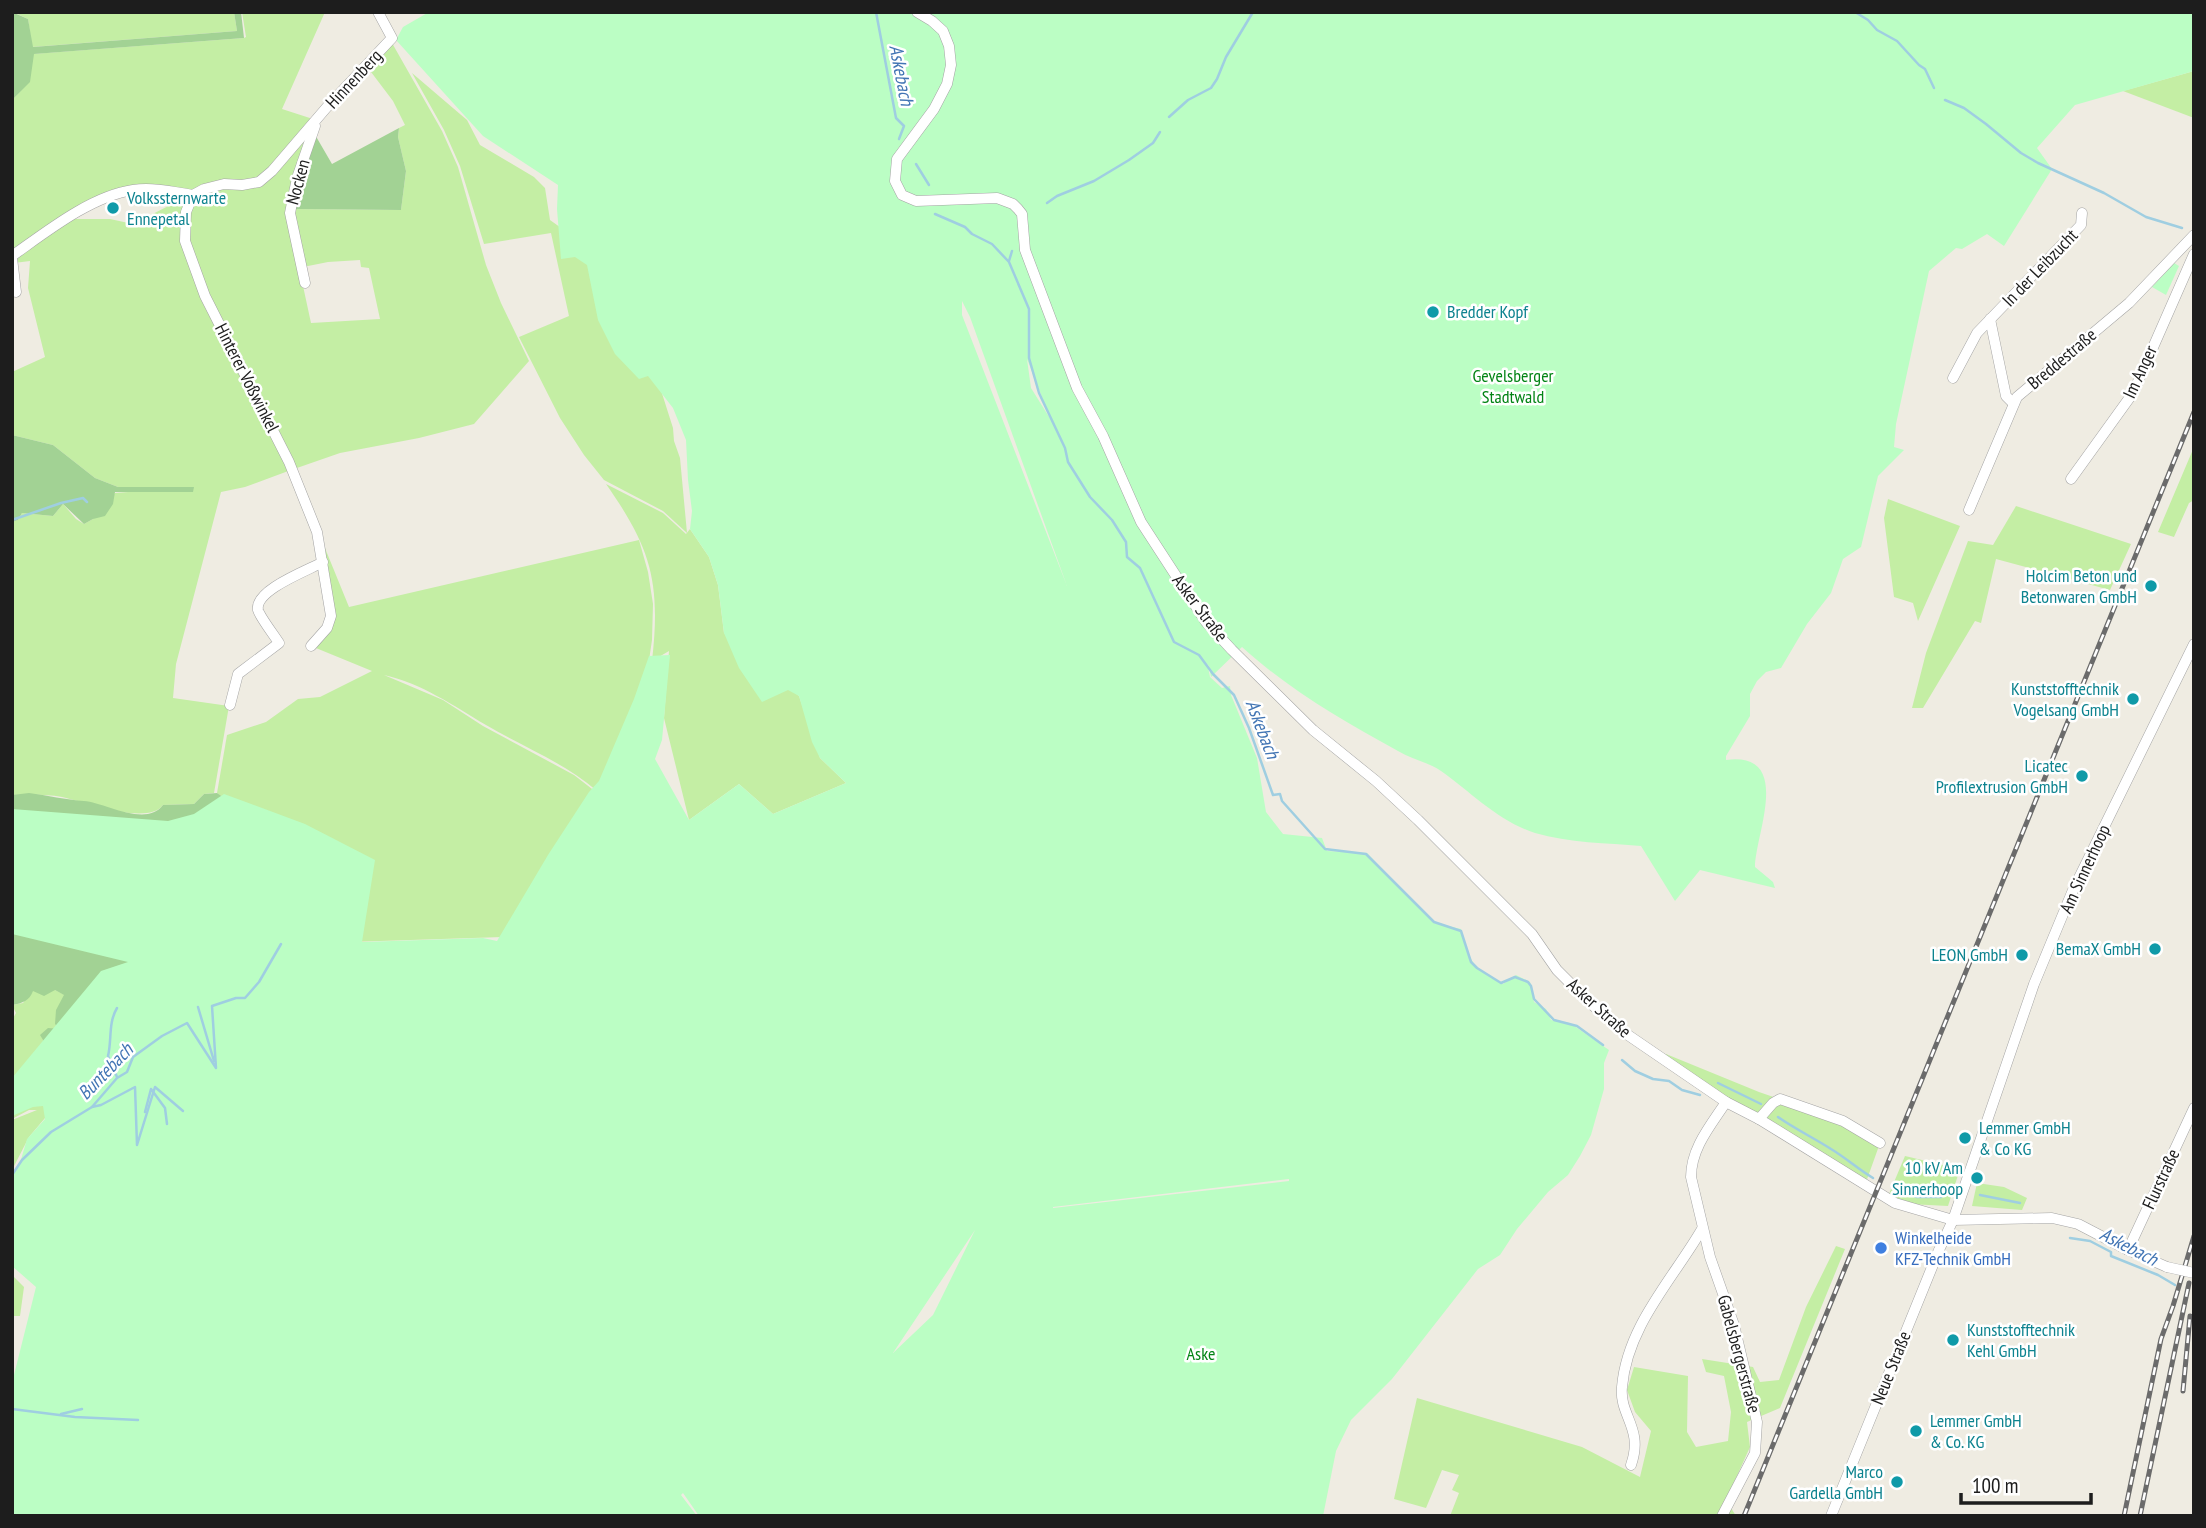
<svg xmlns="http://www.w3.org/2000/svg" width="2206" height="1528" viewBox="0 0 2206 1528" font-family="'PT Sans Narrow',sans-serif">
<style>
.grass{fill:#c4eea4}
.forest{fill:#a2d294}
.park{fill:#bbfec4;fill-rule:evenodd}
.lines{fill:none;stroke-linecap:round;stroke-linejoin:round}
.stream{stroke:#9fcee1;stroke-width:2.5}
.minor-casing{stroke:#a4a4a4;stroke-width:11}
.minor{stroke:#fff;stroke-width:10}
.rail-casing{stroke:#6b6b6b;stroke-width:5}
.rail{stroke:#fff;stroke-width:2.5;stroke-dasharray:8;stroke-linecap:butt}
.minor-bridge-casing{stroke:#a4a4a4;stroke-width:11;stroke-linecap:butt}
.minor-bridge{stroke:#fff;stroke-width:10}
.culture-dot{fill:#0f9aa8;stroke:#fff;stroke-width:2.5}
.shop-dot{fill:#3f7fe0;stroke:#fff;stroke-width:2.5}
.labels{text-anchor:middle;stroke-width:5;stroke-linejoin:round;paint-order:stroke}
.street-label{font-size:18px;fill:#1d1d1d;stroke:#fff}
.culture-label{font-size:18px;fill:#0d838f;stroke:#fff;text-anchor:end}
.park-label{font-size:18px;fill:#038415;stroke:#fff}
.shop-label{font-size:18px;fill:#366cbe;stroke:#fff;text-anchor:start}
.water-label{font-size:19px;font-style:italic;fill:#4275b4;stroke:#fff}
</style>
<rect width="100%" height="100%" fill="#efece2"/>
<g class="grass">
<polygon points="13,12 234,12 237,31 32,47 28,19"/>
<polygon points="242,12 325,12 282,109 316,120 262,179 193,193 116,192 12,255 12,100 29,82 33,54 244,38 246,37"/>
<polygon points="392,43 442,131 458,167 486,265 501,303 529,361 474,424 419,438 340,453 294,469 208,296 185,226 194,196 204,191 254,185 315,124 290,199 303,286 311,323 380,319 369,268 361,267 360,260 328,262 303,267 292,209 401,210 406,171 398,137 399,128 405,125 393,101 368,68"/>
<polygon points="2194,71 2194,118 2123,91"/>
<polygon points="412,73 467,120 480,145 534,177 545,188 550,220 571,235 659,384 673,428 674,441 680,458 687,533 663,511 604,480 584,455 560,418 519,337 569,316 551,233 484,244 460,166 444,130"/>
<path d="M188 196 183 241 291 470 245 487 221 492 176 664 173 698 229 706 214 793 204 794 194 804 163 805C148 826 84 802 62 797 45 794 29 795 12 795V522L18 520 22 513 53 516 63 504 76 519 84 524 93 519 115 493 194 487H118L95 478 53 445 12 435V372L45 357 28 288 30 261 14 263 15 256 70 219H110L133 224Z"/>
<polygon points="2194,447 2194,500 2189,503 2174,537 2158,532"/>
<path d="M606 484 663 513 686 534 690 529 709 557 718 585 724 633 799 696 820 758 846 783 773 814 739 784 689 820 664 718 669 651 652 661C661 582 651 548 606 484Z"/>
<polygon points="1888,499 1960,526 1918,621 1913,603 1894,597 1884,518"/>
<polygon points="2016,506 2131,544 2110,590 1996,559 1981,623 1975,621 1923,708 1912,708 1926,653 1968,541 1993,545"/>
<path d="M318 531 349 607 639 540 648 572 653 604 652 640 647 674 597 791C565 763 523 747 486 725 454 706 421 683 384 675L443 700 483 726 574 775 596 792 503 937 287 944 45 1118 29 1137 12 1170V1120L37 1110H29L12 1119V1020L16 1013 12 1005 23 1003 32 990H55L65 995 61 1030 48 1048 227 801 217 793 227 735 266 722 298 699 320 697 372 671 311 646 333 616Z"/>
<polygon points="1666,1054 1759,1092 1843,1121 1880,1143 1865,1185 1661,1058"/>
<polygon points="1905,1156 1960,1169 1948,1206 1909,1204 1889,1194"/>
<polygon points="1977,1183 2004,1187 2027,1198 2022,1210 1972,1206"/>
<polygon points="1836,1246 1845,1249 1780,1408 1747,1422 1750,1447 1726,1500 1736,1516 1450,1516 1459,1493 1452,1490 1459,1475 1442,1470 1426,1508 1394,1499 1417,1398 1582,1447 1640,1477 1651,1431 1635,1412 1627,1390 1634,1367 1688,1376 1687,1432 1696,1447 1728,1441 1731,1412 1724,1376 1706,1372 1702,1359 1753,1367 1760,1382 1779,1380 1806,1307"/>
<polygon points="12,1275 24,1287 20,1316 12,1316"/>
</g>
<g class="forest">
<polygon points="12,12 28,19 33,47 237,31 234,12 241,12 244,38 34,54 30,82 12,100"/>
<polygon points="399,128 398,137 406,171 401,210 292,209 314,133 332,164"/>
<polygon points="12,435 53,445 95,478 118,487 194,487 193,492 115,492 113,504 105,516 93,519 84,524 63,504 53,516 22,513 18,520 12,522"/>
<path d="M29 793C47 795 66 800 84 801 104 802 146 828 163 805L194 804 204 794 217 793 227 800 158 931 48 1048 40 1035 48 1028 60 1029 55 1024 56 1010 64 995 55 990 44 996 33 991C29 1001 23 1003 12 1005V795Z"/>
</g>
<g class="park">
<path d="M429 12H2194V71L2075 105 2037 148 2052 169 2004 246 1987 234 1962 249 1956 248 1929 271 1896 424 1894 447 1904 450 1878 476 1861 547 1843 559 1831 593 1807 624 1781 668 1766 672 1757 681 1750 694V716L1726 756V760C1794 751 1755 835 1755 867L1773 882 1775 888 1700 870 1675 901 1641 846C1607 843 1569 843 1535 833 1498 821 1472 793 1441 771 1428 762 1411 759 1398 751 1343 721 1288 689 1242 647L1211 677 1209 666 1201 659 1208 667 1210 677 1222 688 1230 686 1231 695 1257 758 1266 812 1283 834 1322 838 1327 851 1367 853 1434 923 1461 929C1467 960 1475 970 1503 984L1516 975 1530 982 1534 1002 1546 1009 1551 1020 1570 1023 1609 1050 1604 1063V1089L1591 1135 1580 1156 1568 1175 1548 1192 1517 1229 1500 1255 1478 1269 1392 1379 1351 1420 1336 1451 1323 1516H699L683 1493 681 1495 697 1516H12V1383L36 1287 12 1266V1175L20 1163 27 1139 45 1119 43 1106 33 1107 12 1116V1078L101 971 128 962 12 934V809L168 821 194 814 224 794 305 824 375 860 362 942 483 938 497 941 548 855 589 792 599 781 634 699 649 656 670 655 662 740 655 759 689 820 739 784 773 814 846 783 820 758 812 742 799 696 788 690 762 702 739 668 724 633 718 585 709 557 690 529 692 511 688 480 686 440 673 408 648 376 639 379 615 354 598 320 587 265 575 257 561 259 557 209 558 185 483 136 396 40 403 27ZM962 301 970 317 1067 586 962 315ZM1027 359 1051 420 1031 388ZM1289 1179V1181L1053 1208V1207ZM975 1230 933 1315 893 1353Z"/>
<polygon points="2174,263 2179,266 2166,295 2152,287"/>
</g>
<g class="lines">
<g class="stream">
<polyline points="876,12 896,118 904,126 899,139"/>
<polyline points="1855,12 1868,20 1877,30 1897,41 1919,65 1925,69 1934,88"/>
<polyline points="1945,100 1964,108 1986,124 2021,153 2038,163 2104,193 2146,217 2182,228"/>
<polyline points="1169,117 1188,100 1211,88 1217,79 1226,57 1253,12"/>
<polyline points="916,164 929,185"/>
<polyline points="1047,203 1057,196 1094,181 1129,160 1153,143 1160,132"/>
<polyline points="935,214 965,227 972,234 992,244 1009,262 1029,309 1029,358 1039,393 1065,448 1068,462 1090,497 1112,520 1126,542 1127,557 1140,568 1174,642 1199,655 1213,674 1234,695 1249,728 1273,795 1280,794 1282,801 1325,849 1366,854 1434,922 1461,931 1471,962 1477,968 1501,983 1515,977 1528,982 1531,986 1534,999 1554,1020 1577,1026 1603,1045"/>
<polyline points="1009,261 1012,251"/>
<polyline points="12,520 61,503 83,498 87,502"/>
<polyline points="198,1007 214,1061"/>
<path d="M117 1008C108 1023 112 1040 108 1056L117 1077"/>
<polyline points="1622,1060 1635,1071 1653,1079 1669,1081 1682,1090 1700,1095"/>
<polyline points="1718,1083 1761,1104"/>
<polyline points="92,1107 101,1105 135,1087 137,1145 155,1087 183,1111"/>
<polyline points="145,1112 151,1089 165,1108 167,1124"/>
<path d="M1778 1117C1795 1129 1814 1138 1831 1149 1846 1158 1858 1169 1873 1178"/>
<polyline points="12,1175 22,1160 51,1132 92,1107 117,1078 127,1072 133,1057 162,1036 187,1023 216,1068 212,1006 236,998 245,998 259,982 281,944"/>
<polyline points="1892,1187 1917,1197 1941,1197"/>
<polyline points="1980,1195 2020,1203"/>
<polyline points="2070,1238 2090,1241 2111,1252 2111,1256 2158,1275 2175,1285"/>
<polyline points="12,1409 75,1417 138,1420"/>
<polyline points="61,1414 82,1409"/>
</g>
<defs>
<g id="minor">
<polyline points="917,12 932,21 943,31 949,46 951,65 947,84 934,109 897,159 895,181 902,195 916,201 997,198 1013,204 1018,209 1022,214 1025,250 1077,388 1103,436 1141,522 1206,622 1232,650 1313,730 1376,781 1418,820 1532,934 1557,970 1590,1003 1625,1033 1726,1102 1759,1119 1895,1203 1953,1220 2052,1218 2078,1224 2128,1250 2167,1267"/>
<polyline points="193,195 186,212 185,241 205,296 289,462 317,532 331,616 327,628 311,646"/>
<polyline points="193,195 204,189 224,184 242,185 259,182 272,171 327,107 392,38 378,12"/>
<path d="M12 256C46 232 91 196 133 190 153 187 174 192 193 195"/>
<polyline points="12,258 16,292"/>
<polyline points="305,283 290,213 297,178 315,126"/>
<polyline points="1990,319 2006,396 2013,403"/>
<polyline points="1953,378 1977,333 2081,225 2082,213"/>
<polyline points="2071,479 2133,393 2194,254"/>
<polyline points="1969,510 2017,397 2129,303 2194,235"/>
<path d="M230 705 238 674 279 643C274 635 260 617 258 610 254 590 309 570 323 562"/>
<polyline points="1759,1119 1773,1103 1780,1099 1843,1121 1880,1143"/>
<polyline points="2128,1250 2194,1108"/>
<path d="M1631 1465C1644 1428 1619 1416 1622 1387 1627 1326 1673 1279 1702 1229"/>
<path d="M1722 1516 1755 1453 1757 1422 1734 1325 1710 1257 1691 1177C1691 1148 1711 1125 1726 1102"/>
<polyline points="1831,1516 1939,1250 1953,1220 2034,984 2073,890 2194,644"/>
</g>
</defs>
<use href="#minor" class="minor-casing"/>
<use href="#minor" class="minor"/>
<defs>
<g id="rail">
<polyline points="2183,1391 2190,1316"/>
<polyline points="1744,1516 2194,412"/>
<polyline points="2124,1516 2161,1339 2173,1306 2194,1236"/>
<polyline points="2140,1516 2189,1283"/>
</g>
</defs>
<use href="#rail" class="rail-casing"/>
<use href="#rail" class="rail"/>
<defs>
<polyline id="minor-bridge" points="2167,1267 2194,1273"/>
</defs>
<use href="#minor-bridge" class="minor-bridge-casing"/>
<use href="#minor-bridge" class="minor-bridge"/>
</g>
<g class="culture-dot">
<circle cx="113" cy="208" r="7"/>
<circle cx="1433" cy="312" r="7"/>
<circle cx="2151" cy="586" r="7"/>
<circle cx="2133" cy="699" r="7"/>
<circle cx="2082" cy="776" r="7"/>
<circle cx="2155" cy="949" r="7"/>
<circle cx="2022" cy="955" r="7"/>
<circle cx="1965" cy="1138" r="7"/>
<circle cx="1977" cy="1178" r="7"/>
<circle cx="1953" cy="1340" r="7"/>
<circle cx="1916" cy="1431" r="7"/>
<circle cx="1897" cy="1482" r="7"/>
</g>
<circle class="shop-dot" cx="1881" cy="1248" r="7"/>
<g class="labels">
<g class="street-label">
<text transform="translate(354 79) rotate(-47)" y="6">Hinnenberg</text>
<text transform="translate(298 182) rotate(-75)" y="6">Nocken</text>
<text transform="translate(2040 268) rotate(-46)" y="6">In der Leibzucht</text>
<text transform="translate(2062 359) rotate(-40)" y="6">Breddestraße</text>
<text transform="translate(2140 372) rotate(-65)" y="6">Im Anger</text>
<text transform="translate(247 378) rotate(63)" y="6">Hinterer Voßwinkel</text>
<text transform="translate(1200 608) rotate(53)" y="6">Asker Straße</text>
<text transform="translate(2085 869) rotate(-65)" y="6">Am Sinnerhoop</text>
<text transform="translate(1599 1008) rotate(42)" y="6">Asker Straße</text>
<text transform="translate(2161 1179) rotate(-65)" y="6">Flurstraße</text>
<text transform="translate(1739 1354) rotate(75)" y="6">Gabelsbergerstraße</text>
<text transform="translate(1891 1368) rotate(-68)" y="6">Neue Straße</text>
</g>
<g class="culture-label">
<text x="127" y="204" text-anchor="start">Volkssternwarte<tspan x="127" dy="21">Ennepetal</tspan></text>
<text x="1447" y="318" text-anchor="start">Bredder Kopf</text>
<text x="2137" y="582">Holcim Beton und<tspan x="2137" dy="21">Betonwaren GmbH</tspan></text>
<text x="2119" y="695">Kunststofftechnik<tspan x="2119" dy="21">Vogelsang GmbH</tspan></text>
<text x="2068" y="772">Licatec<tspan x="2068" dy="21">Profilextrusion GmbH</tspan></text>
<text x="2141" y="955">BemaX GmbH</text>
<text x="2008" y="961">LEON GmbH</text>
<text x="1979" y="1134" text-anchor="start">Lemmer GmbH<tspan x="1979" dy="21">&amp; Co KG</tspan></text>
<text x="1963" y="1174">10 kV Am<tspan x="1963" dy="21">Sinnerhoop</tspan></text>
<text x="1967" y="1336" text-anchor="start">Kunststofftechnik<tspan x="1967" dy="21">Kehl GmbH</tspan></text>
<text x="1930" y="1427" text-anchor="start">Lemmer GmbH<tspan x="1930" dy="21">&amp; Co. KG</tspan></text>
<text x="1883" y="1478">Marco<tspan x="1883" dy="21">Gardella GmbH</tspan></text>
</g>
<g class="park-label">
<text x="1513" y="382">Gevelsberger<tspan x="1513" dy="21">Stadtwald</tspan></text>
<text x="1201" y="1360">Aske</text>
</g>
<g class="shop-label">
<text x="1895" y="1244">Winkelheide<tspan x="1895" dy="21">KFZ-Technik GmbH</tspan></text>
</g>
<g class="water-label">
<text transform="translate(902 75) rotate(79)" y="7">Askebach</text>
<text transform="translate(1263 729) rotate(69)" y="7">Askebach</text>
<text transform="translate(105 1071) rotate(-46)" y="7">Buntebach</text>
<text transform="translate(2129 1246) rotate(27)" y="7">Askebach</text>
</g>
</g>
<rect width="2206" height="1528" fill="none" stroke="#1d1d1d" stroke-width="28"/>
<path d="M1961 1493v10h130v-10" fill="none" stroke="#1d1d1d" stroke-width="3.5"/>
<text x="1972" y="1493" font-size="21" fill="#1d1d1d" stroke="#ffffff" stroke-width="5" paint-order="stroke">100 m</text>
</svg>
